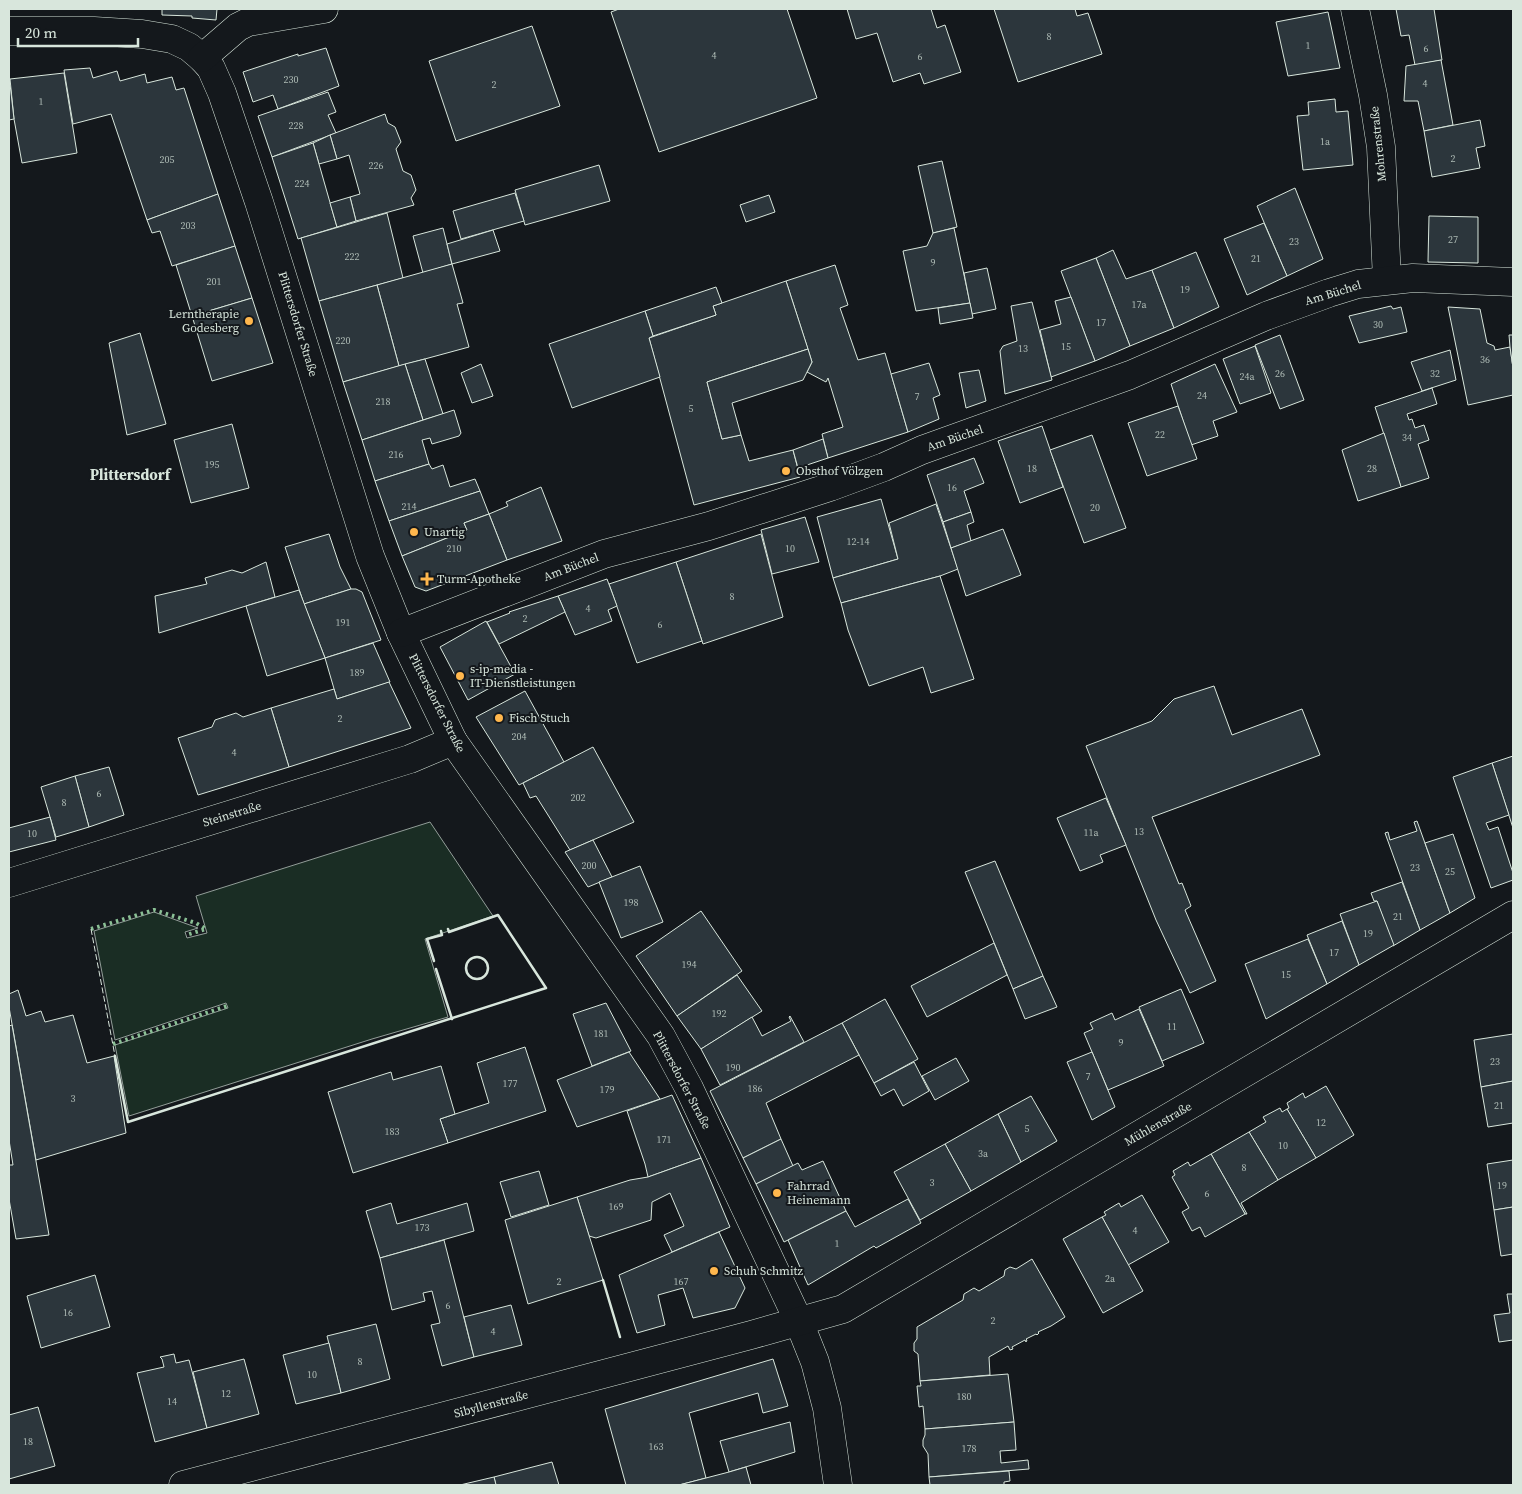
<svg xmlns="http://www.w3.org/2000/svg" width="1522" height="1494" viewBox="0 0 1522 1494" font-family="'Source Serif 4',serif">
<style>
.green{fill:#1a2d24;stroke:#939e99}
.building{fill:#2c363c;stroke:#d8e6dc}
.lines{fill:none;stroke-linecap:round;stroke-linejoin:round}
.street-casing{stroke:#d8e6dc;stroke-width:29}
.street{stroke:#14181c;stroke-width:28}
.hedge{stroke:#8ac095;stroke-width:4;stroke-dasharray:2.5 4;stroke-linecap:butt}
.fence{stroke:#d8e6dc;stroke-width:1;stroke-dasharray:6 2.5;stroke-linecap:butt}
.wall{stroke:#d8e6dc;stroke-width:2.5}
.poi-dot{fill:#ffb74d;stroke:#14181c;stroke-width:2}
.labels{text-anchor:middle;stroke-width:4;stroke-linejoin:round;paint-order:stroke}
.number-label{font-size:10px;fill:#adbab4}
.street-label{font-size:12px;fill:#d8e6dc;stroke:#14181c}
.poi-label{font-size:12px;fill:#d8e6dc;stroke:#14181c;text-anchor:start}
.quarter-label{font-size:15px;font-weight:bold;fill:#d8e6dc;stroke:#14181c}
</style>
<rect width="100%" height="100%" fill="#14181c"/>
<polygon class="green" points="430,822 493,916 425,939 448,1017 372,1039 129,1116 115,1045 228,1008 226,1003 115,1040 94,931 154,912 198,928 185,932 187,938 207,933 196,896"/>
<g class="building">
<polygon points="162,9 217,9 216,20 192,18 192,16 162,15"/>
<polygon points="619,9 787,9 817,98 659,152 611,12"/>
<polygon points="847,9 931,9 937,28 945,25 961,72 924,84 920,73 893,82 877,33 856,39"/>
<polygon points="994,9 1075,9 1077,16 1088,13 1102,54 1018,82"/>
<polygon points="1396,9 1434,9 1442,60 1415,65 1409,35 1401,36"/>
<polygon points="1328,12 1340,68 1288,76 1276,22"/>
<polygon points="532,26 560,106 456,141 429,61"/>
<polygon points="326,48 339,86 278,109 273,95 253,102 243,72 298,54 298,56"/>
<polygon points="1441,60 1453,125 1424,131 1418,101 1404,101 1406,66"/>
<polygon points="90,68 93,78 117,71 120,81 145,74 147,83 172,77 176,90 184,88 218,194 147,220 111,114 73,124 64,70"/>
<polygon points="64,73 77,153 22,163 14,119 10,79"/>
<polygon points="9,84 10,84 14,119 9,120"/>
<polygon points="328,92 336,112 328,115 336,133 272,157 258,116"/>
<polygon points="1335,99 1336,112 1348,111 1353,165 1303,170 1297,116 1309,115 1308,102"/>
<polygon points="385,114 388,123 395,127 401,142 396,149 403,171 411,175 416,190 411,198 414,205 356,221 350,197 360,194 349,155 337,159 330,135"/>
<polygon points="1480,120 1485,146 1476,148 1480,168 1432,177 1424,131"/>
<polygon points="330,135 337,159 319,164 313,143"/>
<polygon points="313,143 337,227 298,239 272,157"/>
<polygon points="942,161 957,227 933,233 918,166"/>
<polygon points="599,165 610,201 525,225 515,190"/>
<polygon points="1295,188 1323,259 1287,276 1257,206"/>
<polygon points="515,193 524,221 461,239 453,211"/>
<polygon points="218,194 235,246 172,266 160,231 152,233 147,220"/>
<polygon points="769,195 775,212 746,222 740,205"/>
<polygon points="350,197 356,221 337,227 330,203"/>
<polygon points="387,213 403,278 319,301 301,238"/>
<polygon points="1429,216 1478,217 1478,263 1428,262"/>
<polygon points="1264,223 1287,276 1247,295 1224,239"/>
<polygon points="443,228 452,264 423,273 413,236"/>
<polygon points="954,228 970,303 916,311 903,251 927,246 933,233"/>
<polygon points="493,230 500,251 452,264 447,244"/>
<polygon points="235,246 252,298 192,316 176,265"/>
<polygon points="1113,250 1126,279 1152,270 1174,328 1130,346 1096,258"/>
<polygon points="1196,252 1219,307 1174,328 1152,270"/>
<polygon points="1096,258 1130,346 1095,361 1061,271"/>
<polygon points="452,264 463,303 457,304 469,347 399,366 377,285"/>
<polygon points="835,265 848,305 840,308 858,360 885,353 908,432 828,458 822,434 843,427 828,378 826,382 807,372 812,362 786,281"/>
<polygon points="987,268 996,309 972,314 964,273"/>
<polygon points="786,281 808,349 707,382 722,439 741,435 749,461 793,450 800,477 694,505 649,338 716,315 713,306"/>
<polygon points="377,285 399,366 343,382 319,301"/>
<polygon points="716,287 722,303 713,306 716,315 653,336 645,311"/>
<polygon points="1071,297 1095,361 1051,377 1040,330 1061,324 1055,301"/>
<polygon points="252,298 273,363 212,381 192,316"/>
<polygon points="1032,302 1052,380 1005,394 1000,351 1003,346 1017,341 1011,306"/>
<polygon points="970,303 973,318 940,324 938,308"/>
<polygon points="1391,306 1393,309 1401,307 1407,332 1359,343 1349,316"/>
<polygon points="1448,307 1480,309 1487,343 1494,346 1495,350 1510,347 1513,368 1513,395 1468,405"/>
<polygon points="645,311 653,336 649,338 660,377 572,408 549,344"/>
<polygon points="140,333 166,424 127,435 109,343"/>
<polygon points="1280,335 1304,400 1280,409 1255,345"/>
<polygon points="1509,335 1513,335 1513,368 1510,347"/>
<polygon points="1255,346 1271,393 1240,404 1223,359"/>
<polygon points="808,349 812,362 803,380 732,403 741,435 722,439 707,382"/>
<polygon points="1450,350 1456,380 1422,391 1411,362"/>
<polygon points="425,359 443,414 423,420 405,364"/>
<polygon points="929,363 940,395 933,398 939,419 908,432 891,374"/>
<polygon points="405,364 423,420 362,440 343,382"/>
<polygon points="481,364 493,396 472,403 461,373"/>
<polygon points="1215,364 1237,412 1213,421 1218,436 1191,445 1171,384"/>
<polygon points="979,370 986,401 966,408 959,373"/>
<polygon points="1432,388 1437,404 1407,414 1409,420 1412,419 1415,428 1424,425 1429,440 1418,444 1429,478 1401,487 1375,407"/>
<polygon points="1178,406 1197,459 1147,476 1128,423"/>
<polygon points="454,410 461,433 459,436 432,444 430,438 422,440 429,464 375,481 362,440"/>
<polygon points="232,424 249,488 191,503 174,440"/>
<polygon points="1042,426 1063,487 1020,503 998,441"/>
<polygon points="1384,433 1401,487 1358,501 1342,450"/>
<polygon points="1092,435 1126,528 1084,543 1050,450"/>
<polygon points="823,439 828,458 798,468 793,450"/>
<polygon points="974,458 984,483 964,491 971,512 943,522 927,475"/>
<polygon points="429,464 432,469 443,465 450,487 475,479 480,491 389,521 375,481"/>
<polygon points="541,487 562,541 507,560 489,514 508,506 506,502"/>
<polygon points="480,491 489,514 464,523 467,530 402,556 389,521"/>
<polygon points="881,499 898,559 833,578 817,517"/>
<polygon points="936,504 958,569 940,576 841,603 833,578 898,559 889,523"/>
<polygon points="971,512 974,522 967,525 971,541 951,548 943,522"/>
<polygon points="489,514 507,560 426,591 415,587 402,556 467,530 464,523"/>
<polygon points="805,517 819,562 772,574 761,530"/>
<polygon points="1003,529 1021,575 966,596 951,548"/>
<polygon points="329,534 340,567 351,589 304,604 285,547"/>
<polygon points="761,534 783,617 703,644 676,562"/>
<polygon points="266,562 275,597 159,633 155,596 207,584 205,578 232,570 242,573"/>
<polygon points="676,562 702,641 637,663 609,584"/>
<polygon points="940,576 974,679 931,693 923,667 869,686 848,630 841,603"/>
<polygon points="607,579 617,606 608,610 612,621 575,635 558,596"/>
<polygon points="351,589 356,589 362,592 381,640 325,658 304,604"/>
<polygon points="299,590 325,658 267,676 246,606"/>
<polygon points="558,596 565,612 499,644 487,622 510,613 509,612"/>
<polygon points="486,621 515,674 468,700 440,647"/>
<polygon points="373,643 390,682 337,699 325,658"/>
<polygon points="389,682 411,728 289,767 271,708 334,689 337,699"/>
<polygon points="1214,686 1232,735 1302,709 1320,755 1152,817 1179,884 1182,883 1191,906 1185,910 1216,981 1190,993 1156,920 1086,746 1152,721 1174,699"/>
<polygon points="525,691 564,762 519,785 476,717"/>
<polygon points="271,708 289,767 198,795 178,738 212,727 215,720 236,713 243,717"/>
<polygon points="593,747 634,822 570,850 536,796 530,798 523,783"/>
<polygon points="1513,756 1513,828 1492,763"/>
<polygon points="1492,763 1509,815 1486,823 1489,830 1498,827 1513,873 1513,880 1491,888 1453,777"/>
<polygon points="109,767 124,815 89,827 75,776"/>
<polygon points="75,776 89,827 56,837 41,787"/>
<polygon points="1106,798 1126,845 1100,855 1103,862 1080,871 1057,818"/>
<polygon points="50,817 56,840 9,852 9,828"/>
<polygon points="1417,821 1450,913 1420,930 1385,833 1388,832 1390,840 1417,831 1414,822"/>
<polygon points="1453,834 1475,898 1450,913 1425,843"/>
<polygon points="593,840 612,877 588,887 565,852"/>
<polygon points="995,861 1043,976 1013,989 965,872"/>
<polygon points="640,866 663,922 621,938 599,882"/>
<polygon points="1402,882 1420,930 1393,946 1377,901 1374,901 1371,893"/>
<polygon points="1377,901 1394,945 1359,965 1340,914"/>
<polygon points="701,911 742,971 677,1016 636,956"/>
<polygon points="1342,921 1359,965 1327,984 1307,935"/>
<polygon points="1308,939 1327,984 1266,1019 1245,964"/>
<polygon points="994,943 1007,975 927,1017 911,986"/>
<polygon points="737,975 762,1011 701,1049 677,1016"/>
<polygon points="1043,976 1057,1007 1025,1019 1013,989"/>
<polygon points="1181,989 1204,1043 1162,1061 1139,1007"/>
<polygon points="18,990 26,1016 41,1011 45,1022 73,1015 87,1063 114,1056 126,1133 36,1160 9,1007 9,994"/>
<polygon points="885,999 918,1059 874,1083 842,1023"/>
<polygon points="606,1003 631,1051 592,1066 573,1014"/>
<polygon points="1139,1009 1164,1066 1108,1090 1084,1033 1093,1029 1090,1023 1112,1013 1115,1020"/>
<polygon points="790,1016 804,1042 720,1085 701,1049 752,1017 762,1036 791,1021 789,1017"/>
<polygon points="842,1023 859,1055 766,1103 781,1139 743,1158 710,1091"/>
<polygon points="12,1025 49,1235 16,1239 9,1199 9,1165 13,1165 9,1140 9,1026"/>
<polygon points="1513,1034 1513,1081 1481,1087 1474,1040"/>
<polygon points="525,1047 546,1111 448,1143 440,1119 489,1103 477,1063"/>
<polygon points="629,1052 660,1099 577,1127 557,1080"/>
<polygon points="1092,1052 1115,1107 1092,1120 1067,1062"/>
<polygon points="956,1058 969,1081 935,1100 922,1076"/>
<polygon points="914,1062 929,1091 903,1106 894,1089 881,1096 874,1083"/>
<polygon points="441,1066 455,1114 440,1119 448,1143 353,1173 328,1092 391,1072 393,1080"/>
<polygon points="1513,1081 1513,1123 1488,1127 1481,1087"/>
<polygon points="1326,1086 1354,1135 1316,1158 1287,1109 1289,1108 1287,1103 1303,1093 1305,1098"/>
<polygon points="672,1095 701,1158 648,1177 645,1164 627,1111"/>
<polygon points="1031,1096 1057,1141 1021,1162 998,1114"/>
<polygon points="1280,1108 1282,1112 1287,1109 1316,1158 1278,1180 1249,1132 1266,1122 1263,1117"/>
<polygon points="998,1114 1021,1162 971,1191 945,1144"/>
<polygon points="1249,1132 1278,1180 1241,1203 1247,1214 1245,1214 1211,1154"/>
<polygon points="781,1139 793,1166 756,1184 743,1158"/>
<polygon points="945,1144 971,1191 920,1220 894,1172"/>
<polygon points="1211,1154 1245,1214 1205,1237 1200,1227 1192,1231 1182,1212 1189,1208 1172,1177 1175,1175 1173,1171 1188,1162 1190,1166"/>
<polygon points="701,1158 730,1227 672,1252 664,1235 684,1226 670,1193 652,1202 651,1220 596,1238 589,1236 577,1197 630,1180 648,1177"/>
<polygon points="1513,1160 1513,1207 1494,1210 1487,1164"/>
<polygon points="823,1161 846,1211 784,1242 756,1184 798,1163 802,1170"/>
<polygon points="539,1171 549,1205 511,1217 500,1182"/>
<polygon points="1142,1195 1169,1242 1128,1265 1102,1217 1106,1215 1104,1212 1119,1203 1121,1207"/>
<polygon points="577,1197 603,1280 528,1304 505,1220"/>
<polygon points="908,1199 921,1223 876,1248 874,1246 808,1285 788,1240 846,1211 855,1227"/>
<polygon points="391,1203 397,1224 467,1203 474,1231 380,1258 366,1211"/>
<polygon points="1513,1207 1513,1254 1501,1256 1494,1210"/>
<polygon points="1102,1217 1143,1291 1103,1313 1063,1239"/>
<polygon points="719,1232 745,1288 735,1308 693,1318 683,1288 658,1295 665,1325 637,1333 619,1275"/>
<polygon points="444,1240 474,1357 442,1366 431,1325 440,1323 432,1291 423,1293 425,1301 392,1310 380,1258"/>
<polygon points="1032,1259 1065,1317 1051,1326 1038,1332 1039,1333 1037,1335 1036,1334 1026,1339 1027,1340 1026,1342 1025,1340 1012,1347 1013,1349 1010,1350 1008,1346 989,1357 990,1375 920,1381 918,1354 914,1351 914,1343 917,1339 917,1327 963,1300 964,1294 974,1288 979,1291 1004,1276 1005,1270 1010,1267 1016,1269"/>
<polygon points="95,1275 110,1327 41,1348 27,1296"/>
<polygon points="1507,1294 1513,1294 1513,1340 1499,1342 1494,1315 1510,1313"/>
<polygon points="511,1305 522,1345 474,1357 464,1317"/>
<polygon points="376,1324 390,1379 341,1393 327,1336"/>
<polygon points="329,1343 341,1393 296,1404 283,1355"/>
<polygon points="174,1354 176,1363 189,1360 207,1428 155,1442 137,1373 164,1367 162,1359 160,1357"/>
<polygon points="244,1359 259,1414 207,1428 193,1372"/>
<polygon points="773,1359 788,1406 763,1413 758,1393 689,1413 706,1478 679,1485 626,1485 605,1409"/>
<polygon points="1008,1374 1014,1422 925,1429 923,1406 919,1407 917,1386 921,1386 920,1381"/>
<polygon points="38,1407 55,1466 9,1479 9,1415"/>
<polygon points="790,1422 795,1452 729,1472 720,1441"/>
<polygon points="1014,1422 1016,1450 1000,1451 1001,1463 1028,1460 1029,1469 929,1477 928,1454 923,1446 923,1440 925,1435 925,1429"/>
<polygon points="552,1462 559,1485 496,1485 494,1477"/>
<polygon points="746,1467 751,1485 679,1485 729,1472"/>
<polygon points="1009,1471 1010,1481 1004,1482 1004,1485 930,1485 929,1477"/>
<polygon points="494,1477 496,1485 460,1485"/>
</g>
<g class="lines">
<defs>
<g id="street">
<polyline points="1355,9 1373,95 1381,147 1387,280"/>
<polyline points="9,31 94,31 142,34 172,39 189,47 202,58 211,68 222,93 259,202 370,556 401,633 453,741 661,1036 689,1088 799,1322 815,1362 827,1408 838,1485"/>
<polyline points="202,58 238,27 248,22 324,9"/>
<polyline points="401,633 604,554 709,526 830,487 884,467 922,450 1130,375 1266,316 1329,293 1358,284 1413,278 1513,282"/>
<polyline points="9,883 410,759 453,741"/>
<polyline points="183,1485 751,1335 843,1309 1513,915"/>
</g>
</defs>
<use href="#street" class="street-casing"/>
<use href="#street" class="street"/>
<g class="hedge">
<polyline points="91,929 154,910 196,923 206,929 186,935"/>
<polyline points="113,1044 227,1006"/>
</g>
<polyline class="fence" points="91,929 115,1056"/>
<g class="wall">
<circle cx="477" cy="968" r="11"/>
<polyline points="434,961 427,939 442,935 441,931"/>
<polyline points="436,969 452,1019"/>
<polyline points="115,1056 128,1122 546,988 498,915 449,932 448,929"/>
<polyline points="603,1280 620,1337"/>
</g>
</g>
<g class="poi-dot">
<circle cx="249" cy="321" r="5"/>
<circle cx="786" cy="471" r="5"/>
<circle cx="414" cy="532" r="5"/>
<path d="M424.5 571.5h5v5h5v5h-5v5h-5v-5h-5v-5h5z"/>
<circle cx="460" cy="676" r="5"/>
<circle cx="499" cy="718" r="5"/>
<circle cx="777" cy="1193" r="5"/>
<circle cx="714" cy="1271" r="5"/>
</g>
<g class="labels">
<g class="number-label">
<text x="1049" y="40">8</text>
<text x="1308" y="49">1</text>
<text x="1426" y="52">6</text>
<text x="714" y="59">4</text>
<text x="920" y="60">6</text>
<text x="291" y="83">230</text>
<text x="1425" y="87">4</text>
<text x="494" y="88">2</text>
<text x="41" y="105">1</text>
<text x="296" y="129">228</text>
<text x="1325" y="145">1a</text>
<text x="1453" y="162">2</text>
<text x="167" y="163">205</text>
<text x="376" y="169">226</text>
<text x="302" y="187">224</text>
<text x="188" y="229">203</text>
<text x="1453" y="243">27</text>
<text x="1294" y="245">23</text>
<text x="352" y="260">222</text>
<text x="1256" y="262">21</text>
<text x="933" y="266">9</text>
<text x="214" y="285">201</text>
<text x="1185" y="293">19</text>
<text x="1139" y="308">17a</text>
<text x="1101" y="326">17</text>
<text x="1378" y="328">30</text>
<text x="343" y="344">220</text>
<text x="1066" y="350">15</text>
<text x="1023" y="352">13</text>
<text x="1485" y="363">36</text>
<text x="1280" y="377">26</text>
<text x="1435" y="377">32</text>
<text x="1247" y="380">24a</text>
<text x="1202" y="399">24</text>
<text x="917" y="400">7</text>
<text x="383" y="405">218</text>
<text x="691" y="412">5</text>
<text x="1160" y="438">22</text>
<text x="1407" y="441">34</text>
<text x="396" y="458">216</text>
<text x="212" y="468">195</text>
<text x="1032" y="472">18</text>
<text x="1372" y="472">28</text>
<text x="952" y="491">16</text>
<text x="409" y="510">214</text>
<text x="1095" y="511">20</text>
<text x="858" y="545">12-14</text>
<text x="454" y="552">210</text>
<text x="790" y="552">10</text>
<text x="732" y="600">8</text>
<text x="588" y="612">4</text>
<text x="525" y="622">2</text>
<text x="343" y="626">191</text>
<text x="660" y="628">6</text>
<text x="357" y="676">189</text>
<text x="340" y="722">2</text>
<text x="519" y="740">204</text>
<text x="234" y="756">4</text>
<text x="99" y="797">6</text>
<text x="578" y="801">202</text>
<text x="64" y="806">8</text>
<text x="1139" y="835">13</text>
<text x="1091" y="836">11a</text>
<text x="32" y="837">10</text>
<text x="589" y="869">200</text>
<text x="1415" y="871">23</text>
<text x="1450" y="875">25</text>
<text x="631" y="906">198</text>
<text x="1398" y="920">21</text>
<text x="1368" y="937">19</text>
<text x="1334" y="956">17</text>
<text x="689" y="968">194</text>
<text x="1286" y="978">15</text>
<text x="719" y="1017">192</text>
<text x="1172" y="1030">11</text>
<text x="601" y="1037">181</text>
<text x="1121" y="1046">9</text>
<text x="1495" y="1065">23</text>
<text x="733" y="1071">190</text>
<text x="1088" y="1080">7</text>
<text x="510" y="1087">177</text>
<text x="755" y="1092">186</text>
<text x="607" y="1093">179</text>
<text x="73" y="1102">3</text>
<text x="1499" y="1109">21</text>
<text x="1321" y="1126">12</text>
<text x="1027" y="1132">5</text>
<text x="392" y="1135">183</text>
<text x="664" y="1143">171</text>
<text x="1283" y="1149">10</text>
<text x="983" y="1157">3a</text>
<text x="1244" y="1171">8</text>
<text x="932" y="1186">3</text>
<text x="1502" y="1189">19</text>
<text x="1207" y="1197">6</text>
<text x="616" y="1210">169</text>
<text x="422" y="1231">173</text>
<text x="1135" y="1234">4</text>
<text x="837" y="1247">1</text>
<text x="1110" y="1282">2a</text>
<text x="559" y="1285">2</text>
<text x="681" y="1285">167</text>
<text x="448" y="1309">6</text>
<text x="68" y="1316">16</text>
<text x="993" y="1324">2</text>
<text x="493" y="1335">4</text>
<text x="360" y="1365">8</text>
<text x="312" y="1378">10</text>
<text x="226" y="1397">12</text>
<text x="964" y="1400">180</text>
<text x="172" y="1405">14</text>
<text x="28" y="1445">18</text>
<text x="656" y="1450">163</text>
<text x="969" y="1452">178</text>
</g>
<g class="street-label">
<text transform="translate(1378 144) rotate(-96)" y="4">Mohrenstraße</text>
<text transform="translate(1333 293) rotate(-17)" y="4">Am Büchel</text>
<text transform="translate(298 324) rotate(73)" y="4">Plittersdorfer Straße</text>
<text transform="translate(955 438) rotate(-19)" y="4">Am Büchel</text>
<text transform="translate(571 567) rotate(-21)" y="4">Am Büchel</text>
<text transform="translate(437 703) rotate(63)" y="4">Plittersdorfer Straße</text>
<text transform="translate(232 814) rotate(-17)" y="4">Steinstraße</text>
<text transform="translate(682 1080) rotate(62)" y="4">Plittersdorfer Straße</text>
<text transform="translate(1158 1124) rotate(-30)" y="4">Mühlenstraße</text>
<text transform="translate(491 1404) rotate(-15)" y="4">Sibyllenstraße</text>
</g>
<g class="poi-label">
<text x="239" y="318" text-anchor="end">Lerntherapie<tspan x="239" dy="14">Godesberg</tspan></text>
<text x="796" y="475">Obsthof Völzgen</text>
<text x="424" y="536">Unartig</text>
<text x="437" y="583">Turm-Apotheke</text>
<text x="470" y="673">s-ip-media -<tspan x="470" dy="14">IT-Dienstleistungen</tspan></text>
<text x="509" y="722">Fisch Stuch</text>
<text x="787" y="1190">Fahrrad<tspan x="787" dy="14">Heinemann</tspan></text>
<text x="724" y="1275">Schuh Schmitz</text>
</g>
<g class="quarter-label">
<text x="130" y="480">Plittersdorf</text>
</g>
</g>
<rect width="1522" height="1494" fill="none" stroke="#d8e6dc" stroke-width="20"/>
<path d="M18 38v8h120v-8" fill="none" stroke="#d8e6dc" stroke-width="2.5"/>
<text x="25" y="38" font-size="15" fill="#d8e6dc" stroke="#14181c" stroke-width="4" paint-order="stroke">20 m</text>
</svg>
